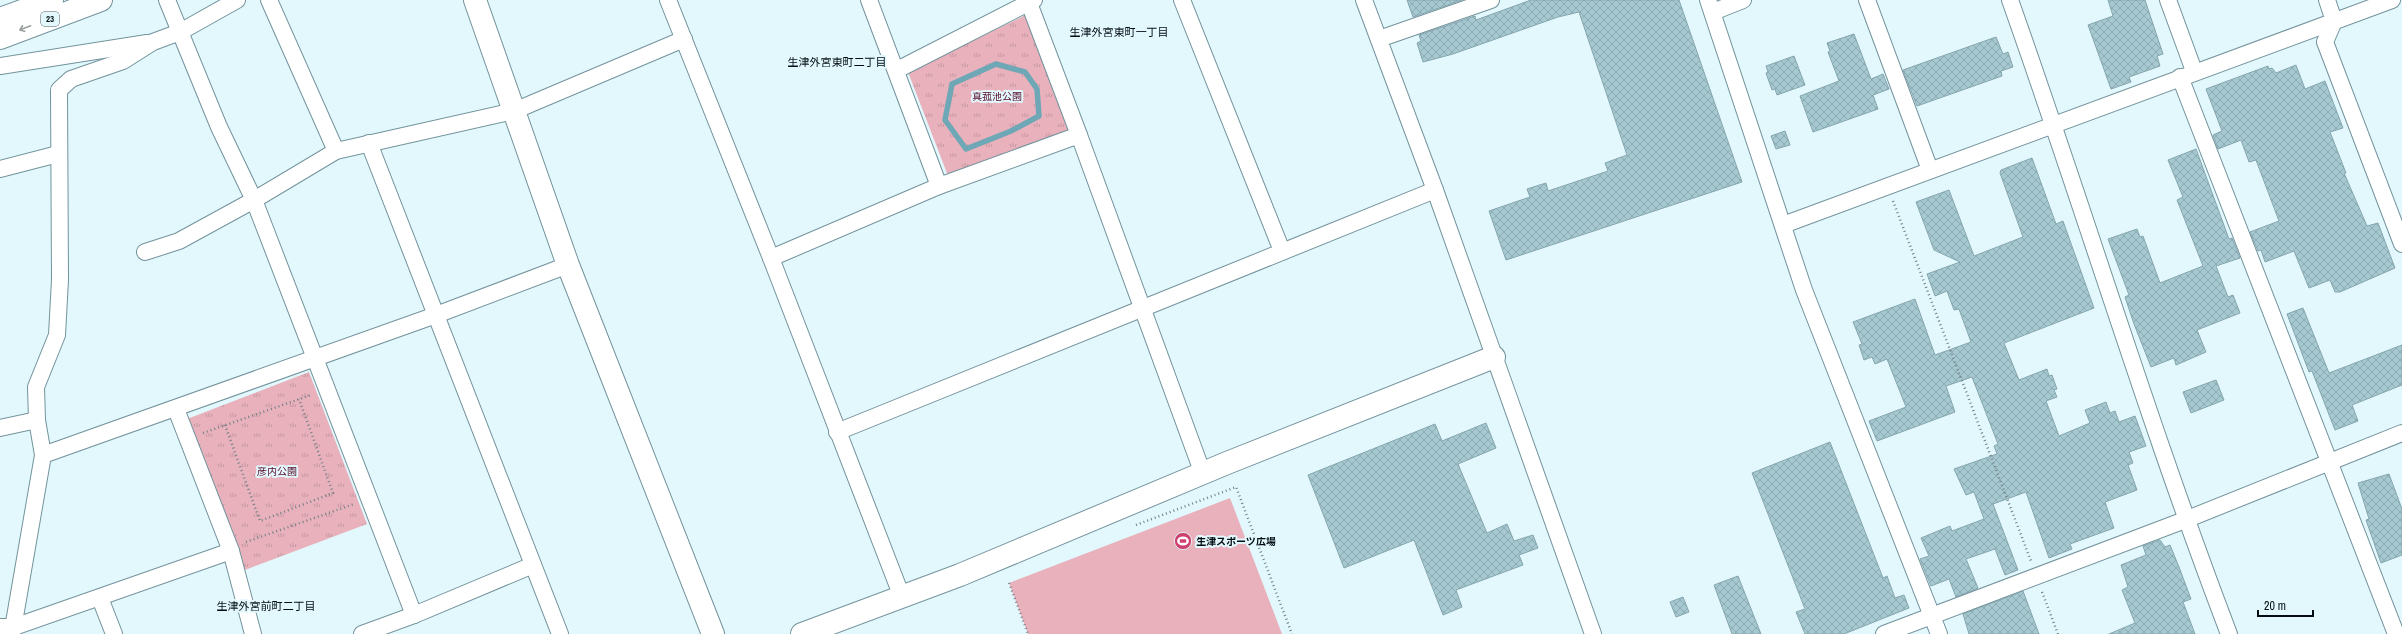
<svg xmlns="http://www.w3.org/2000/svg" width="2402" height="634" viewBox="0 0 2402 634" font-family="'Archivo Narrow','Noto Sans JP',sans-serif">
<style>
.park{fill:url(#park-tufts)}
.garden{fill:#e8b1bc}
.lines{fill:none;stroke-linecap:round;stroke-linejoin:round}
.stream{stroke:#6ea7b6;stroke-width:5.5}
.building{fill:url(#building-cross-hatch);stroke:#85a6af}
.street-casing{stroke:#72939c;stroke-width:18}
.secondary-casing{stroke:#72939c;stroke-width:24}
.primary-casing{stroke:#72939c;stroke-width:24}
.path{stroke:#718186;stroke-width:2.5;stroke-dasharray:1 3;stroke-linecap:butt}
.street{stroke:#fff;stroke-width:16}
.secondary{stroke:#fff;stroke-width:22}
.primary{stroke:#fff;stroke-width:22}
.oneway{stroke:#9a9fa0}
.labels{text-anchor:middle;stroke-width:4;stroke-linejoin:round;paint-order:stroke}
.shield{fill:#e3f8fd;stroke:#465458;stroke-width:1}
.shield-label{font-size:9px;font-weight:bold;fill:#030e12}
.park-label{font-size:10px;fill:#570927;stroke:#e3f8fd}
.poi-label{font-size:10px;font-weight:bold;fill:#030e12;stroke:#e3f8fd;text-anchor:start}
.neighbourhood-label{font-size:11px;fill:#030e12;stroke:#e3f8fd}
</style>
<defs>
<pattern id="park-tufts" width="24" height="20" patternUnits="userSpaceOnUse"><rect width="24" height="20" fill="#e8b1bc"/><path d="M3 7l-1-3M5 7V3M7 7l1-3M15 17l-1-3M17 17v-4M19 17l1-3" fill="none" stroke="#c597a1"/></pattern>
<pattern id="building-cross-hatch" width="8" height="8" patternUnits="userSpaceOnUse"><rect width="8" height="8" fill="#a6c8d1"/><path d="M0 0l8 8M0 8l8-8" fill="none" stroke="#8dabb2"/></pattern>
</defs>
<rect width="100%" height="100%" fill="#e3f8fd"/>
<g class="park">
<polygon points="1030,13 1074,129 950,181 908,72"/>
<polygon points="309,372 367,524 245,570 187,419"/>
</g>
<polygon class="garden" points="1230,498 1282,634 1028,634 1009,583"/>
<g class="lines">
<polygon class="stream" points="996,64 1025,72 1037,89 1039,116 1011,131 966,149 945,120 952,84"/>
</g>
<g class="building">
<polygon points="1407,0 1462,0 1413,17"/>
<polygon points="1531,0 1679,0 1742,182 1506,260 1489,211 1530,197 1527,189 1546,183 1548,191 1608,171 1605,163 1627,155 1579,12 1558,17 1453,54 1423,62 1417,43 1421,41 1419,35 1475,16 1476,20"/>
<polygon points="2108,0 2145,0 2163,54 2157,56 2160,66 2129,77 2131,82 2111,89 2088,25 2113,16"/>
<polygon points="1854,34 1871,79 1883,74 1889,89 1873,95 1878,109 1813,132 1800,96 1839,81 1828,52 1830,51 1827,43"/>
<polygon points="1996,37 2003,54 2008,52 2013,67 2001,71 2002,76 1917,106 1903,70"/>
<polygon points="1794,56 1805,85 1777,95 1775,89 1772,90 1766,73 1768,72 1766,66"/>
<polygon points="2296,65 2305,89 2325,81 2343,128 2330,132 2346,173 2344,173 2367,226 2378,223 2395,268 2340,292 2335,292 2330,280 2309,288 2294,251 2265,262 2261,250 2258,251 2250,232 2279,221 2256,160 2249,162 2241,140 2218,149 2213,135 2222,131 2206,89 2268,66 2269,69 2272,68 2276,73"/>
<polygon points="1785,131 1790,145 1776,149 1771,136"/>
<polygon points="2196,149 2229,239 2232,238 2240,258 2216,266 2228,297 2233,295 2240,313 2197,330 2206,352 2176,365 2174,358 2151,367 2134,324 2125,297 2129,295 2108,239 2137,229 2140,237 2143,236 2160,283 2203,266 2177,200 2183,197 2168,160"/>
<polygon points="2032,158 2056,224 2063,221 2094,308 2004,343 2019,380 2047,369 2049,376 2052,375 2057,389 2054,390 2057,397 2046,401 2059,436 2090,423 2085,410 2106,402 2110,413 2115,411 2119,422 2135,416 2146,446 2129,452 2133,463 2128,465 2137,490 2105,502 2114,528 2070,544 2072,549 2049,558 2026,492 1993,504 2018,570 2005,575 1995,549 1966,559 1978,588 1956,597 1949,579 1931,586 1920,559 1929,556 1921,538 1950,526 1952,531 1984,519 1974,492 1966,495 1954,469 1997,454 1994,446 1998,444 1972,377 1946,386 1955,412 1877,441 1869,421 1906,407 1887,359 1875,364 1872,357 1864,360 1859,345 1862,344 1853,322 1915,299 1935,355 1971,342 1959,309 1954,310 1947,291 1935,296 1927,274 1960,262 1934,250 1916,202 1949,190 1974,256 2023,237 2000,173 2001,170"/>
<polygon points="2303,308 2329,373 2402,345 2402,385 2352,405 2358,421 2335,430 2312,371 2309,372 2287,314"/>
<polygon points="2216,380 2224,400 2191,413 2183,392"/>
<polygon points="1486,423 1496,448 1458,464 1487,533 1507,524 1514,541 1533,535 1538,548 1519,555 1523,565 1456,590 1462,607 1443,615 1414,540 1344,568 1308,475 1435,424 1442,441"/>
<polygon points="1830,442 1883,578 1887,576 1895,598 1904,595 1909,608 1844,634 1805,634 1796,612 1805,609 1752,473"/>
<polygon points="2389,474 2402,509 2402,555 2381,563 2366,520 2369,519 2358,483"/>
<polygon points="2160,540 2165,547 2170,545 2179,567 2191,599 2183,602 2195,634 2109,634 2135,623 2122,590 2128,587 2121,565 2146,555 2143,546"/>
<polygon points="1738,576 1761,634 1732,634 1714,585"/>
<polygon points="2023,591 2039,634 1969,634 1963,614"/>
<polygon points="1683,597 1689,612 1676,617 1670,602"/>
</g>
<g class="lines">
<defs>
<g id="street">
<polyline points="167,0 219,127 254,200 414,615"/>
<polyline points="269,0 336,151"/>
<polyline points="668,0 771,258 902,597"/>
<polyline points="869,0 939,186"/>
<polyline points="1182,0 1282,251"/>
<polyline points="1364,0 1435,190 1593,634"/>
<polyline points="1708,0 1804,290 1939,634"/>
<polyline points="1867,0 1930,170"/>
<path d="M2010 0C2085 211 2149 425 2229 634"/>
<polyline points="2168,0 2194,71"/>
<polyline points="2327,0 2334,21 2325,42 2402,244"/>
<polyline points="1029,3 1079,135"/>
<polyline points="1713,12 1743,0"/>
<polyline points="1379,39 1491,0"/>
<polyline points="0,66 147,43"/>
<polyline points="897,70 1034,0"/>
<polyline points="2180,77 2396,634"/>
<polyline points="369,143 560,634"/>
<polyline points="0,169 58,154"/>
<polyline points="1783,225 2392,0"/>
<polyline points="145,252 179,241 254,200 336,151 514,111 684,39"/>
<polyline points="771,258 939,186 1079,135 1203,474"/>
<polyline points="176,409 231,551 253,634"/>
<polyline points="0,428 37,420"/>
<polyline points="837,432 1435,190"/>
<polyline points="43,455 37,420 36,387 57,335 60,280 59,90 71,79 123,61 153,42 180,32 237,0"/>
<polyline points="100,598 114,634"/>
<polyline points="0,627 14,627 231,551"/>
<polyline points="12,634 43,455 436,315 568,265"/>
<polyline points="362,634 414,615 533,565"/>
<polyline points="1884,634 2185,520 2402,433"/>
</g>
<g id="secondary">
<polyline points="475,0 568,265 713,634"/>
<polyline points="802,634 960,575 1227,463 1494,357"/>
</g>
<g id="primary">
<polyline points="0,19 52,0"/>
<polyline points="0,38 101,0"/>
</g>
</defs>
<use href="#street" class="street-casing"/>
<use href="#secondary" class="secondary-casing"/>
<use href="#primary" class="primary-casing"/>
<g class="path">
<polyline points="1893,201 2031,561"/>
<polyline points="225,425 260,521 333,493 299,399"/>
<polyline points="203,433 311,395"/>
<polyline points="1136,525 1236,487 1292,634"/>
<polyline points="246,542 354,504"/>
<polyline points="1009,583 1028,634"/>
<polyline points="2042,592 2058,634"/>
</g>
<use href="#street" class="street"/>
<use href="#secondary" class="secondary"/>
<use href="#primary" class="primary"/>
</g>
<defs><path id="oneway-shaft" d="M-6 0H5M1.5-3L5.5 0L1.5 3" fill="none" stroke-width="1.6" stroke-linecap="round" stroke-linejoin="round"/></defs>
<use class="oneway" href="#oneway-shaft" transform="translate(25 28) rotate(159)"/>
<defs>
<symbol id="stadium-disc" viewBox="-11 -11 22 22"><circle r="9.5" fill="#ce416f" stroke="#e3f8fd"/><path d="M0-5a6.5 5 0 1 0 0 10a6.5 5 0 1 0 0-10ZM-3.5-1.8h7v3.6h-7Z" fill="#fff"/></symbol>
</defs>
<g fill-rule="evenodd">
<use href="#stadium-disc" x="1173" y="531" width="20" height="20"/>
</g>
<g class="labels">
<rect class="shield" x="41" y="12" width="18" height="14" rx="3"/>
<g class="shield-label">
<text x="50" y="22">23</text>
</g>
<g class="park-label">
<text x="997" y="100">真菰池公園</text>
<text x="277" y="475">彦内公園</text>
</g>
<g class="poi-label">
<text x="1196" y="545">生津スポーツ広場</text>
</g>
<g class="neighbourhood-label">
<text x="1119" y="36">生津外宮東町一丁目</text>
<text x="837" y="66">生津外宮東町二丁目</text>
<text x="266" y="610">生津外宮前町二丁目</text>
</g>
</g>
<path d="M2258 610v6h55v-6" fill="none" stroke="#030e12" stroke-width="2"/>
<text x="2264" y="610" font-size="12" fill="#030e12" stroke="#e3f8fd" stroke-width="3" paint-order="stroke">20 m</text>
</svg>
